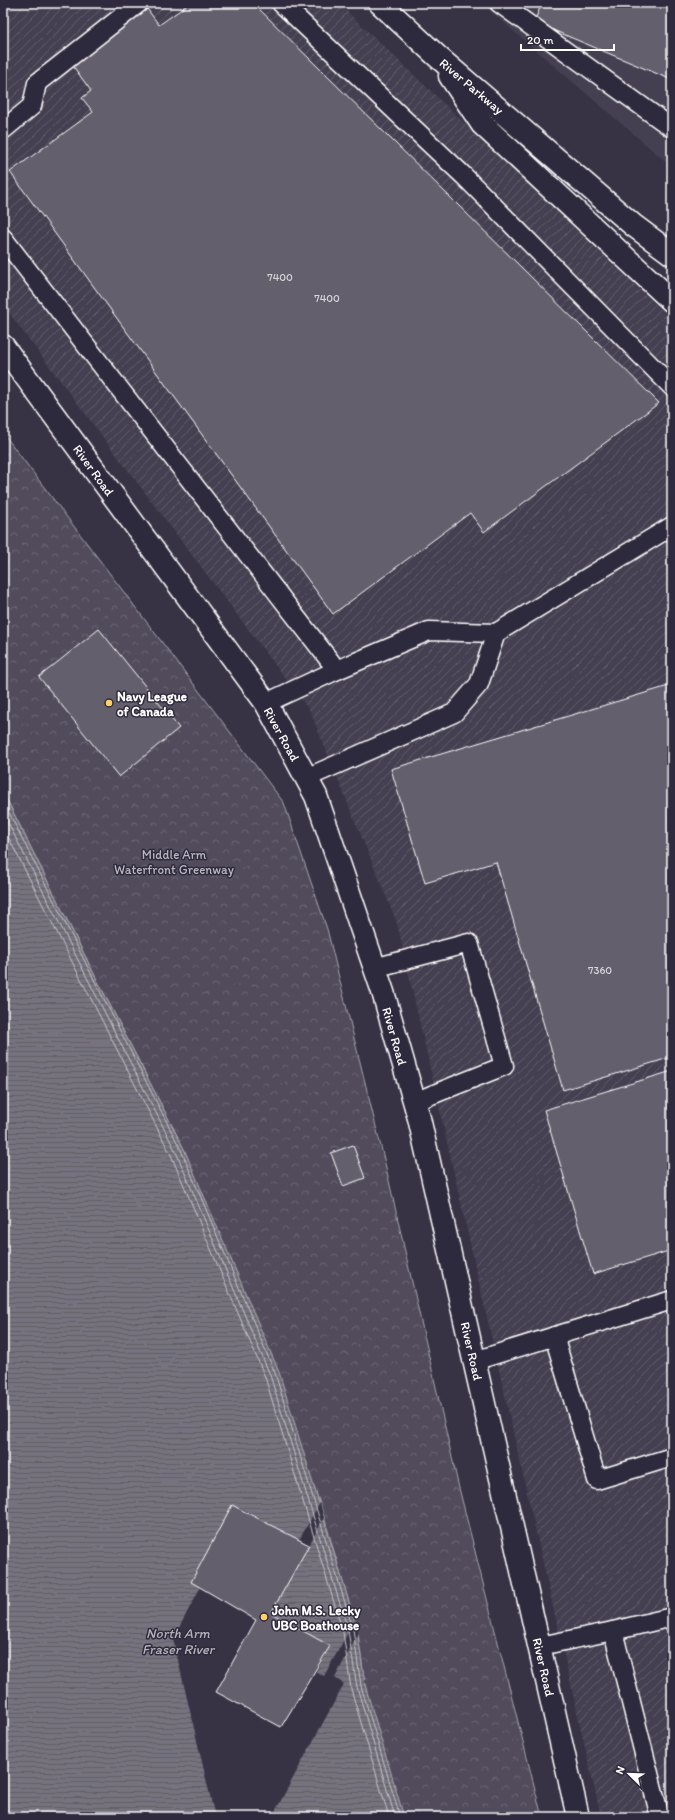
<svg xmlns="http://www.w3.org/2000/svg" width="675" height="1820" viewBox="0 0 675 1820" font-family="Itim,sans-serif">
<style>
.built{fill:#444051}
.industrial{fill:url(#industrial-furrows)}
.park{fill:url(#park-crowns);stroke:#a8a6ae}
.water{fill:url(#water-rules);stroke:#adabb2}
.pier{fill:#373345}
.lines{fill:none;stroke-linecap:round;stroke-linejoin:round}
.shore{stroke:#c8c7cc;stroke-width:1}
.building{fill:#635f6d;stroke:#fff}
.service-casing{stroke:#fff;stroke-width:21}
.minor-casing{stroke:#fff;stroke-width:25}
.tertiary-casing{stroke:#fff;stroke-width:25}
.service{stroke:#2f2a3d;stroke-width:18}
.minor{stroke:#2f2a3d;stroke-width:22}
.tertiary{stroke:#2f2a3d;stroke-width:22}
.poi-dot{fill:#ffd166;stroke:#2f2a3d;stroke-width:1.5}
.labels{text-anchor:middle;stroke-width:3;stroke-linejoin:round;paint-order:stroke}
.number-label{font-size:11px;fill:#d8d7da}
.street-label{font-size:13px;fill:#fff;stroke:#2f2a3d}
.poi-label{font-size:13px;font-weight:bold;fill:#fff;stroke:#2f2a3d;text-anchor:start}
.park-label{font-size:13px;fill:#b9b7be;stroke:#2f2a3d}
.water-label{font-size:14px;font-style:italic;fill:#b4b2b9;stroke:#2f2a3d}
</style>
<defs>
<pattern id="industrial-furrows" width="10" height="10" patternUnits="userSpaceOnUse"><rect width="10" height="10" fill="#444051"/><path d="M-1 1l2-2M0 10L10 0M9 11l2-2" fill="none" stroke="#605d6b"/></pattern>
<pattern id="park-crowns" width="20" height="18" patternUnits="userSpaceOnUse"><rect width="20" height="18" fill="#514c5c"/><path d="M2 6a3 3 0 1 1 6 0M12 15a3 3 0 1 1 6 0" fill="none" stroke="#6b6774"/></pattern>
<pattern id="water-rules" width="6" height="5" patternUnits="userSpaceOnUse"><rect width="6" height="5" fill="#76737f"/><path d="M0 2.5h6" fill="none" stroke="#5f5e63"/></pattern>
</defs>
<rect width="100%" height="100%" fill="#373345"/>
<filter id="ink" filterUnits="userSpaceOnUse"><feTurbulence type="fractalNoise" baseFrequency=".025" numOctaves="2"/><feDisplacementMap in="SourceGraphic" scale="8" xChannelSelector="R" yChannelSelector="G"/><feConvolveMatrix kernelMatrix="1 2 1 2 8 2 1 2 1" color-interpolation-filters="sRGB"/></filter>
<g filter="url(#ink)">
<polygon class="built" points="481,3 672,3 672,167"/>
<polygon class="industrial" points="3,3 338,3 672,320 672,1817 601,1817 397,923 310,711 3,305"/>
<polygon class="park" points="3,433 284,803 327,929 384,1159 458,1484 542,1817 398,1817 365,1685 358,1634 320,1503 184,1149 94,974 3,792"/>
<polygon class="water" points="3,792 94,974 184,1149 279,1372 357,1628 365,1685 404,1817 3,1817"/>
<polygon class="pier" points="320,1503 324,1518 271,1613 330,1646 316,1672 324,1676 355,1620 358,1634 335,1678 344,1684 272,1817 215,1817 173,1639 242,1509 299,1540"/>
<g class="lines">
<g class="shore">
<polyline points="3,801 181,1150 275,1373 353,1629 361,1686 400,1817"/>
<polyline points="3,813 176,1152 270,1375 348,1630 357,1687 395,1817"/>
<polyline points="3,827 171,1155 265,1377 343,1632 351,1689 389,1817"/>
</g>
</g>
<g class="building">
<polygon points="190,3 253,3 659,403 484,532 470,513 333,614 10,172 93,112 82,98 91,91 70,62 145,6 159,25"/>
<polygon points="542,3 672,3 672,80 534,22"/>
<polygon points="99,629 179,728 119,777 39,677"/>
<polygon points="672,685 672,1057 563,1090 496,862 425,883 391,769"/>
<polygon points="672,1071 672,1250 593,1274 544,1110"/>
<polygon points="353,1145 365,1178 343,1186 331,1153"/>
<polygon points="232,1505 309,1545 271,1613 330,1646 281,1727 216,1692 256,1620 191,1582"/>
</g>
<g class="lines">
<defs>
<g id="service">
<polyline points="281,3 464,176 672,387"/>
<polyline points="499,3 672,128"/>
<polyline points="3,130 32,106 37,83 139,3"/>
<polyline points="3,238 337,670"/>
<polyline points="266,703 337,670 429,631 496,633 672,526"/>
<polyline points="306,778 454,713 479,684 496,633"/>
<polyline points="374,968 469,943 504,1066 414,1102"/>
<polyline points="554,1336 597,1480 672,1457"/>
<polyline points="474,1361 672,1300"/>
<polyline points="540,1646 613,1631"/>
<polyline points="660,1817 613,1631 672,1617"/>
</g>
<polyline id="minor" points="3,346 266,703 316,796 383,992 419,1118 578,1817"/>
<g id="tertiary">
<polyline points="380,3 438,57 633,225 672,254"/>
<polyline points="450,76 482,124 672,301"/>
</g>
</defs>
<use href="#service" class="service-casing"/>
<use href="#minor" class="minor-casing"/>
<use href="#tertiary" class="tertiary-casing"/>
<use href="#service" class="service"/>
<use href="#minor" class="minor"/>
<use href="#tertiary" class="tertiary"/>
</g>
</g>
<g class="poi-dot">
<circle cx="109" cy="703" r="4"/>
<circle cx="264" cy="1617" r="4"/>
</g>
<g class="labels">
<g class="number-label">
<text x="280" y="281">7400</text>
<text x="327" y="302">7400</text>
<text x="600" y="974">7360</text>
</g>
<g class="street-label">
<text transform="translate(472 86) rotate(40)" y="5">River Parkway</text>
<text transform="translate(94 470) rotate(54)" y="5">River Road</text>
<text transform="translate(282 734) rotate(61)" y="5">River Road</text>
<text transform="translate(395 1036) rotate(74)" y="5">River Road</text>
<text transform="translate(472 1351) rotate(77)" y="5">River Road</text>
<text transform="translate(544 1667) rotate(77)" y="5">River Road</text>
</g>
<g class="poi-label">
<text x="117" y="701">Navy League<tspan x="117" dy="15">of Canada</tspan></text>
<text x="272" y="1615">John M.S. Lecky<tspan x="272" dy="15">UBC Boathouse</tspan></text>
</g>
<g class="park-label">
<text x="174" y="859">Middle Arm<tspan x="174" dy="15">Waterfront Greenway</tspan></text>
</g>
<g class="water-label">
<text x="178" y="1638">North Arm<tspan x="178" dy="16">Fraser River</tspan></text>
</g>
</g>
<rect width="675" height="1820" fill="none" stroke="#2f2a3d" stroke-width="16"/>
<rect x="8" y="8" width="659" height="1804" fill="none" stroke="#fff" stroke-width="1.5" filter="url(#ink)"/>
<g transform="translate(629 1774) rotate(293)" stroke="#2f2a3d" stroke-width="3" paint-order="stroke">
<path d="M0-3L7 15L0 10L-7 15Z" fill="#ffffff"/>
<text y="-6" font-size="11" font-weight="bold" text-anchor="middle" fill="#ffffff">N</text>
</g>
<path d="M521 44v6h93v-6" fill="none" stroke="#ffffff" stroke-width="2"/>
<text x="527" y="44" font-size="12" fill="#ffffff" stroke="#2f2a3d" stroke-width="3" paint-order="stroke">20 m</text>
</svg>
